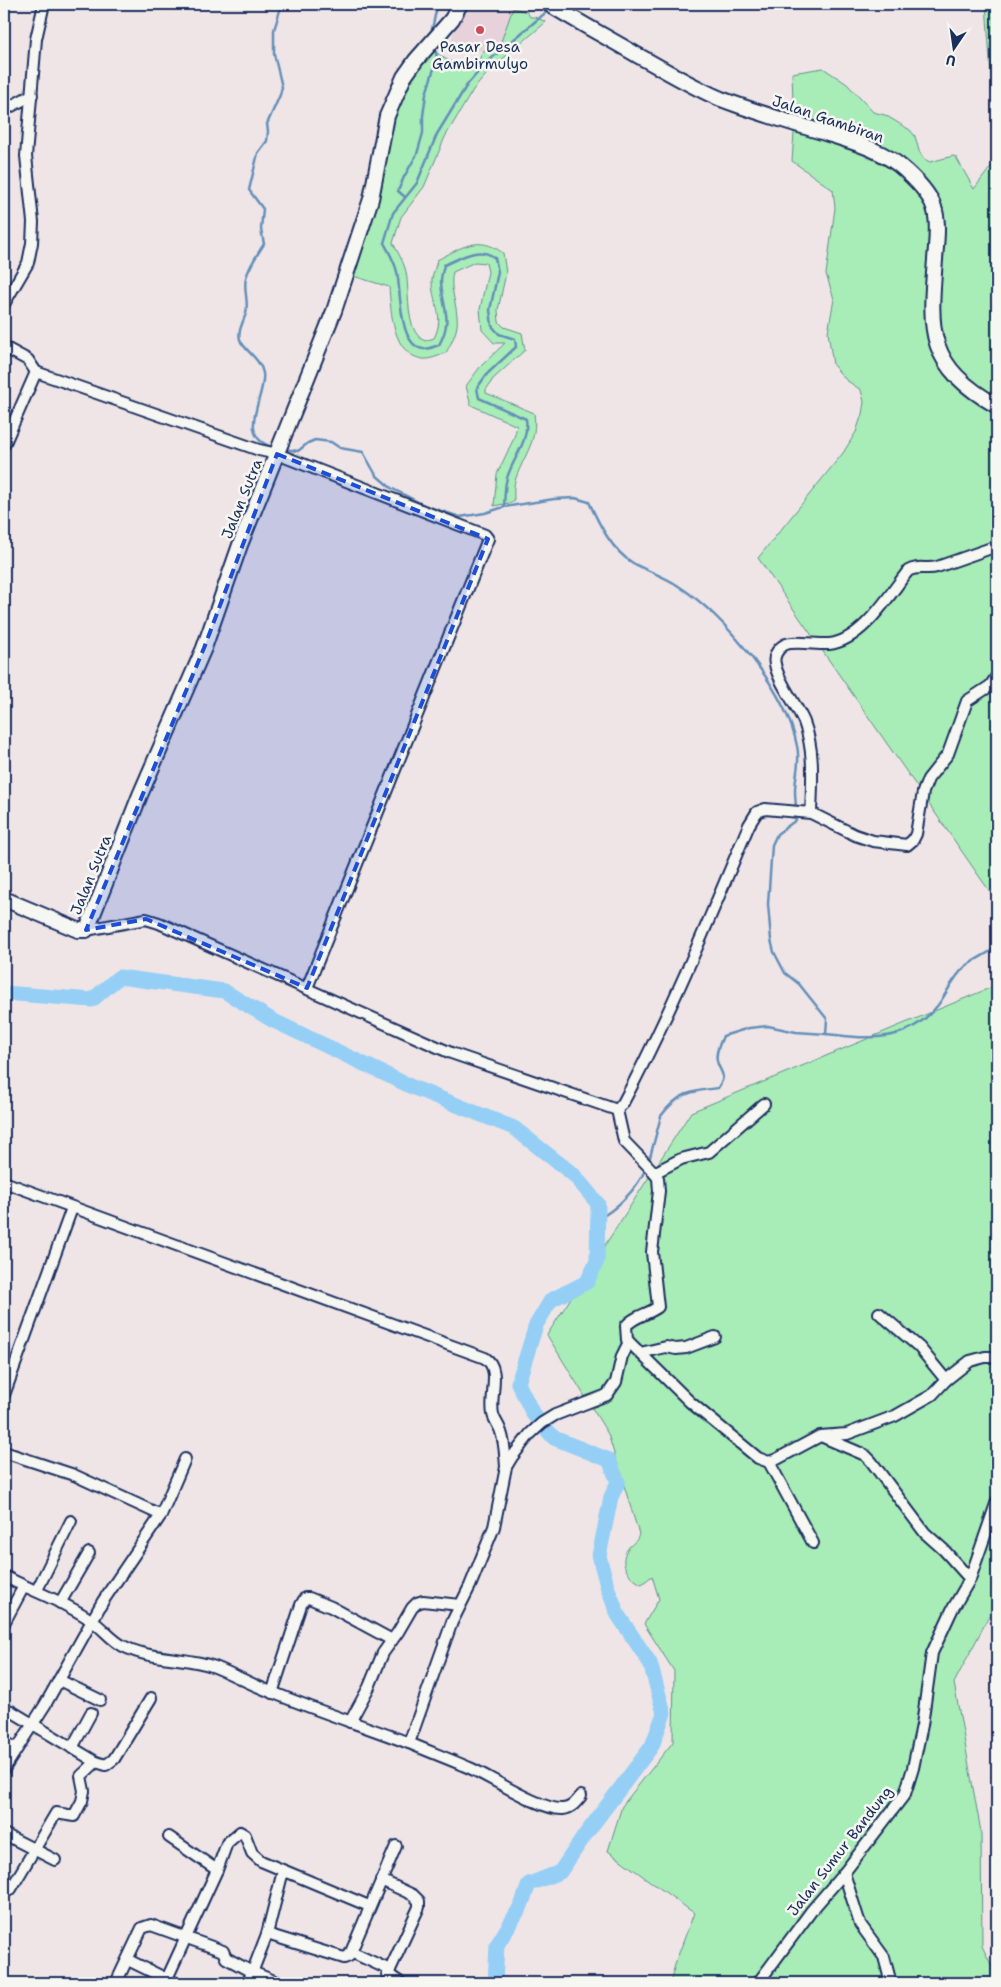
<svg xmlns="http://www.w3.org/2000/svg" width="1001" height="1987" viewBox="0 0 1001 1987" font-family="'Shantell Sans',sans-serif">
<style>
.built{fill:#e7d1da}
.green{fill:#a8ecb7;stroke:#628e8a}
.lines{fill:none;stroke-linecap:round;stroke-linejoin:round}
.stream{stroke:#648fb9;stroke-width:2.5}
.river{stroke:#95cff5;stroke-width:15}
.street-casing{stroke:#1b2f5e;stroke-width:14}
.secondary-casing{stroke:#1b2f5e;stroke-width:18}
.street{stroke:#f6f6f2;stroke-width:10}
.secondary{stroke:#f6f6f2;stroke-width:14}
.marked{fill:#1d4ed8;fill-opacity:0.2;stroke:#1d4ed8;stroke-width:4;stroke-dasharray:10 6;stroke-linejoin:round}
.poi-dot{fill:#d1495b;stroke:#f6f6f2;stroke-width:2}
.labels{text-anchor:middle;stroke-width:5;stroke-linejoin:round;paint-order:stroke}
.poi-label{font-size:15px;fill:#1b2f5e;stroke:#f6f6f2}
.street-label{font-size:15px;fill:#1b2f5e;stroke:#f6f6f2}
</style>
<rect width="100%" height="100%" fill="#efe5e7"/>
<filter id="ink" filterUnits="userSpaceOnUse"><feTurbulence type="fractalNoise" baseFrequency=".02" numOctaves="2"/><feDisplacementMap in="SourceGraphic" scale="10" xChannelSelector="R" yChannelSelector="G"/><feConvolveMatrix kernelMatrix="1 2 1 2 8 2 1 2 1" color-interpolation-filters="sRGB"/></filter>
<g filter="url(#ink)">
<polygon class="built" points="464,4 529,4 527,12 512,9 498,50 464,52 449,46"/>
<g class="green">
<polygon points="986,4 997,4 997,902 758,558 843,453 856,432 862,414 864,402 861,390 846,380 833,365 828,332 834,299 826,274 835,208 833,190 792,161 794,133 792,73 823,68 847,84 873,112 885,115 910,130 915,136 919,151 924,159 930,162 953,156 956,157 974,189 997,159"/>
<path d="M513 8 527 12 530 17H535L546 22 491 69 473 90 445 137 424 187 401 217 393 243C397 251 402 259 405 268 411 287 403 331 425 341L434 338C446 315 431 302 432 279 433 273 436 266 437 260 461 248 478 234 503 253L506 273 498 310 499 322 504 327 522 333 525 350 493 379 486 390V393L534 413C538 441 525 453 516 478 513 485 514 494 514 502L494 506 497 474 514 438 517 426 471 405 466 386 480 367 505 343H494L482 330 480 309 488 272 486 263 475 262 453 272C449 287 456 301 457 316 459 330 452 341 446 353 440 355 430 360 423 359 392 355 391 311 389 287L350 275 382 166 399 97 431 49 447 60 469 68 477 64 483 51 498 50Z"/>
<path d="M997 985V1601L954 1683 981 1832 982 1946 997 1977V1983H670L676 1961 694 1913 608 1851 622 1806 673 1742 674 1671 644 1624 659 1599 652 1576 642 1584C628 1578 617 1562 629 1547 634 1542 637 1542 639 1534L608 1434 547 1335 691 1112Z"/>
</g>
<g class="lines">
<g class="stream">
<polyline points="431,34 436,11 433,4"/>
<polyline points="405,197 398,191 404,177 417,154 423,133 423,116 426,94 437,59 435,46"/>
<path d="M273 447C234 437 267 395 263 373 260 359 248 353 241 342 236 333 244 321 246 313 249 301 243 289 246 278 249 266 257 255 264 244L261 229 263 209 249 190 258 153 267 141 268 131 267 124 280 95 282 87 274 54V30L282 4"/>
<path d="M283 449 298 451 308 443 315 440 331 442 340 448 363 452 376 475 391 488 426 506 460 517 485 513 504 507 554 499 575 498 589 502C599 524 612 551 633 563 647 571 663 576 677 585 725 616 786 690 797 746 801 762 795 775 795 791 795 797 796 803 796 810"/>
<path d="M504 507C505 497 504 484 508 475 515 456 529 440 526 419L479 398 477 388 487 374 516 347 515 339 499 334 492 326 490 310 498 272 495 258C479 245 461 258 444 265 443 270 441 276 441 281 442 309 454 317 439 345 435 346 429 349 424 349 398 347 401 290 397 272 395 262 389 252 384 243L393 213 417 183 437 134 467 85 486 63 550 9"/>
<path d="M826 1034C870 1039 907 1044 938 1005 947 993 954 976 965 967 975 959 987 954 997 947"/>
<path d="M649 1161 661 1116C678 1093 691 1091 718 1088 728 1073 720 1074 717 1061 715 1052 720 1044 723 1036L749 1028 768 1026 796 1032 826 1034 827 1019 799 984 785 973 774 952 771 940 768 904 772 845 777 834 796 820V815"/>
<path d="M598 1219C617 1209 637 1189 646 1168"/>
</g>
<polyline class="river" points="4,993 92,1000 119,977 224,991 272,1020 412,1087 514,1128 574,1175 598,1204 597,1261 587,1282 551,1300 536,1325 518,1383 533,1414 554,1438 609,1460 618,1482 611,1497 599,1556 608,1589 618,1615 650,1663 664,1713 652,1746 585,1835 560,1872 529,1884 521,1906 497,1945 495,1983"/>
<defs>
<g id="street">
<polyline points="4,110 32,95"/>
<polyline points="4,304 28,263 32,243 33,222 26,156 36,39 44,4"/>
<polyline points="4,347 28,360 36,372"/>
<polyline points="4,445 36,372 259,450 277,454 485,535 488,539 307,988"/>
<path d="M811 813C812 782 815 751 804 722 797 705 778 682 775 664 773 657 777 649 784 645 793 640 817 645 829 644 862 641 889 595 908 571 917 565 927 570 937 567L997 546"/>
<path d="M86 930 146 919 159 923 451 1053 617 1110 624 1141 651 1169 658 1178 659 1191 652 1252 658 1307C647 1315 634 1316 626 1326L627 1340 690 1402 758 1458 769 1462 777 1459 820 1436 847 1434 895 1416 932 1395 946 1380 970 1361 985 1357H997"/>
<path d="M617 1110 623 1103C671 1013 709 919 749 825L757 812 765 809 811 813 855 835 873 841 907 845 913 840 916 834 923 792 928 779 948 754 967 701 990 686 997 676"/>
<polyline points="654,1173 681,1159 709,1152 764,1104"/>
<path d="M4 1182 485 1358C502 1369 489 1396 493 1414 494 1420 499 1425 501 1432 505 1443 505 1455 506 1467"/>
<polyline points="879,1313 919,1347 946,1380"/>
<polyline points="640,1353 666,1347 676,1349 686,1348 715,1337"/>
<polyline points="4,1395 72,1208"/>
<polyline points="823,1437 865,1455 871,1461 925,1533 944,1550 970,1579"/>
<polyline points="4,1452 74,1475 161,1515 103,1601 45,1705 4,1769"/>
<polyline points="769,1462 813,1543"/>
<polyline points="161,1515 185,1459"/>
<path d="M4 1576C32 1591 64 1601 91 1620 103 1628 111 1640 123 1646 152 1661 185 1656 215 1667 235 1675 254 1686 274 1693 318 1711 364 1726 409 1743"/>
<polyline points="37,1590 71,1521"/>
<polyline points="60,1603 89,1553"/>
<polyline points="4,1623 24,1586"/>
<polyline points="59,1680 100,1700"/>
<polyline points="272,1693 301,1605 305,1598 309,1598 331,1607 392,1640"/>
<polyline points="4,1712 8,1714 11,1711 96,1762 106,1765 114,1759 151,1698"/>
<polyline points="350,1722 369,1687 383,1653 398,1632 412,1608 417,1603 423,1601 460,1605"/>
<polyline points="4,1742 16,1748"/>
<polyline points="72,1748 91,1713"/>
<path d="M581 1796C576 1802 572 1808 563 1809 543 1811 492 1778 472 1769 452 1760 430 1752 409 1743L452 1622 470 1586 494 1527 506 1467 512 1457 530 1434 542 1423 555 1415 607 1395 616 1382 622 1356 629 1342"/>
<polyline points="4,1834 55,1860"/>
<polyline points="169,1837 217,1870"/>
<polyline points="844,1873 860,1924 884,1957 891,1983"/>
<polyline points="381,1880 413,1895 419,1901 419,1907 388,1974 401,1983"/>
<polyline points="11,1889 56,1813 74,1816 82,1801 84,1791 81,1776 96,1762"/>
<polyline points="267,1934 344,1958 349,1956 351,1952 390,1970"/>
<polyline points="351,1952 396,1846"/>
<polyline points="128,1960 175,1983"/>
<polyline points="116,1983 142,1928 151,1925 223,1951 226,1958 252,1972 279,1983"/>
<polyline points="165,1983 217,1870 227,1843 240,1832 245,1835 252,1853 261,1861 369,1906"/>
<polyline points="248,1983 267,1934 283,1871"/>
<polyline points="758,1983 812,1910 844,1873 905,1794 913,1768 922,1725 932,1653 952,1610 970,1579 997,1501"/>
</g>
<g id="secondary">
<path d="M549 4C578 22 608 38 637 55 665 70 692 87 721 99 755 112 790 122 825 133 853 142 884 150 906 171 917 181 932 196 935 211 939 226 936 244 935 260 929 332 927 366 997 406"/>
<polyline points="4,899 78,930 86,930 88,927 140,795 204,648 240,545 334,311 371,199 387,116 404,77 416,60 452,19 460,4"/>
</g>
</defs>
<use href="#street" class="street-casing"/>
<use href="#secondary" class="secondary-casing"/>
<use href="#street" class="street"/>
<use href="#secondary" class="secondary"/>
</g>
</g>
<path class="marked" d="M277 454 488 539 307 988 146 919 86 930 204 648Z"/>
<circle class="poi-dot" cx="480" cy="30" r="5"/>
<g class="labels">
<g class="poi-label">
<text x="480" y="52">Pasar Desa<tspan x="480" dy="17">Gambirmulyo</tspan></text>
</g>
<g class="street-label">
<text transform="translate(828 119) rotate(19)" y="5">Jalan Gambiran</text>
<text transform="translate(242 499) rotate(-68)" y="5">Jalan Sutra</text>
<text transform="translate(91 875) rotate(-68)" y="5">Jalan Sutra</text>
<text transform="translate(840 1851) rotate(-52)" y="5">Jalan Sumur Bandung</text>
</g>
</g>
<rect width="1001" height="1987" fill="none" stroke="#f6f6f2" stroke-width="20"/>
<rect x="10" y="10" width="981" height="1967" fill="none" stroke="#1b2f5e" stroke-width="2" filter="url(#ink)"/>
<g transform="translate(954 48) rotate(193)" stroke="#f6f6f2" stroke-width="4" paint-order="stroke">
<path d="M0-4L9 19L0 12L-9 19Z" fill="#1b2f5e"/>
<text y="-8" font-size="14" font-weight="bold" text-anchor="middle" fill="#1b2f5e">U</text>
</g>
</svg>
